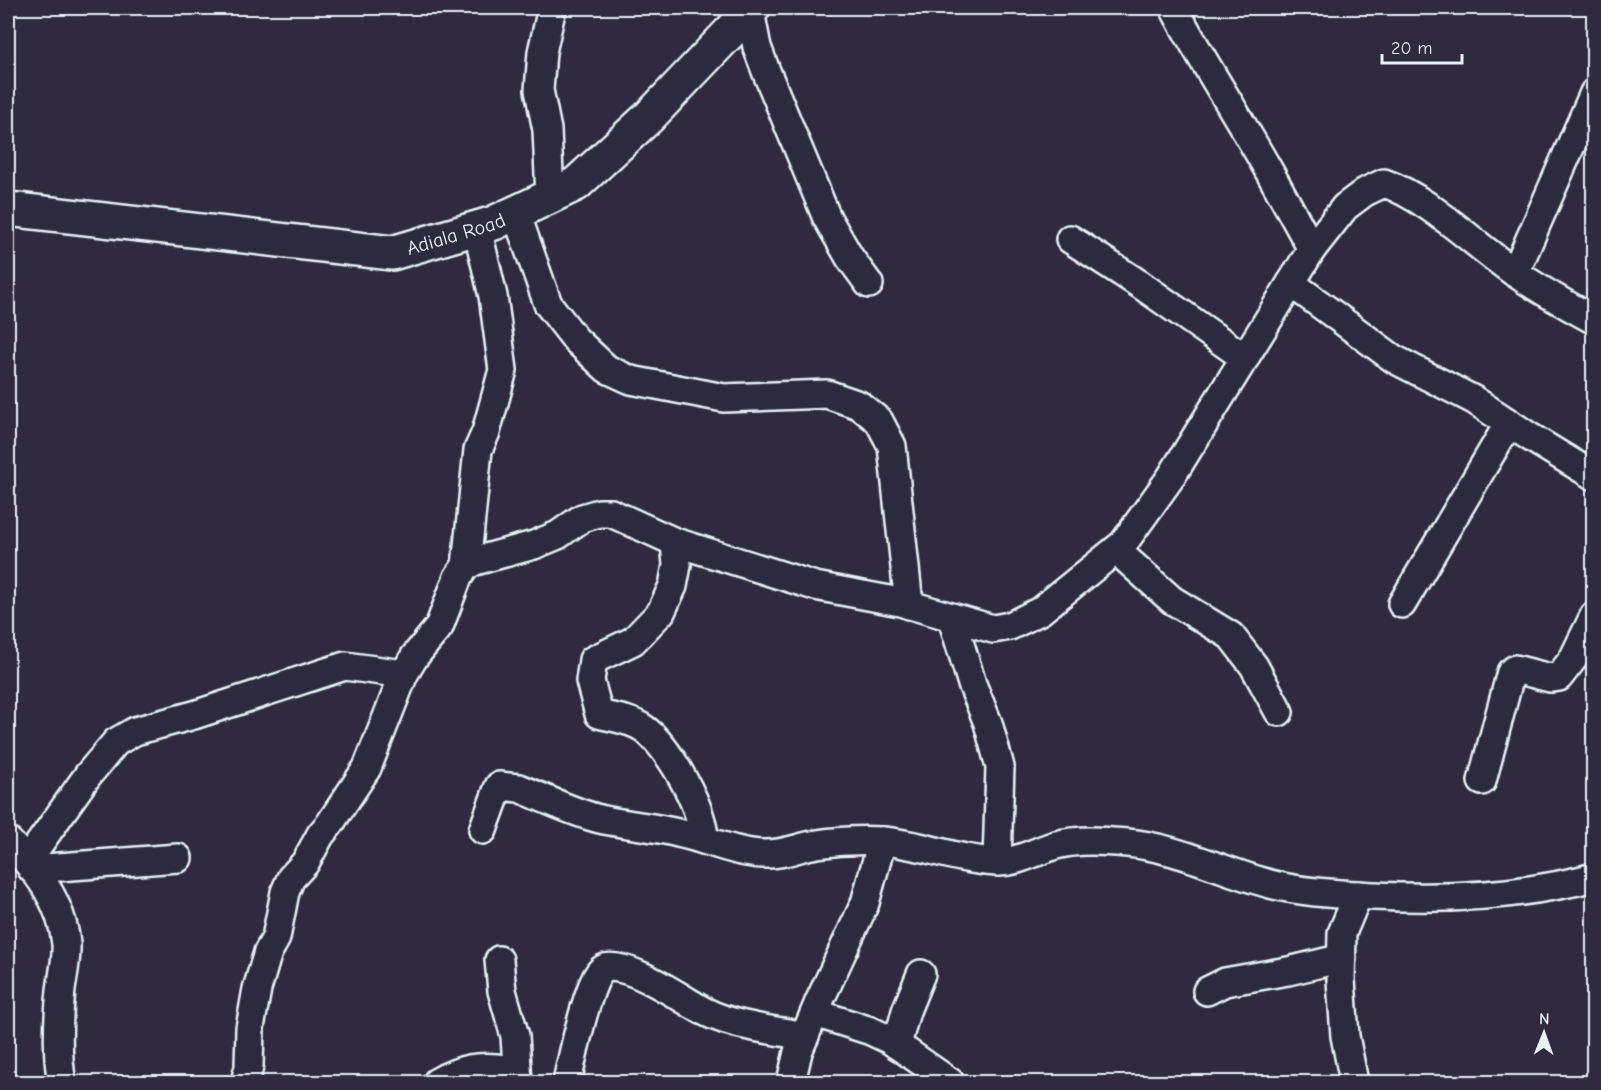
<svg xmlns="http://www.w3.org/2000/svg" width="1601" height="1090" viewBox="0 0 1601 1090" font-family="'Comic Neue',sans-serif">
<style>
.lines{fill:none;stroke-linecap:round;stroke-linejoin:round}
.street-casing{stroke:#e8f1f8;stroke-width:32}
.primary-casing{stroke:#e8f1f8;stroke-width:38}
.street{stroke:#2f2a3d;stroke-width:27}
.primary{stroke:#2f2a3d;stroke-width:33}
.labels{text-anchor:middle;stroke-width:4.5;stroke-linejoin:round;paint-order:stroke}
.street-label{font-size:20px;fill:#e8f1f8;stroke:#2f2a3d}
</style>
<rect width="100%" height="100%" fill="#2f2a3d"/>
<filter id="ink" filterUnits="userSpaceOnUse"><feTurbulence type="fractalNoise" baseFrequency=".0167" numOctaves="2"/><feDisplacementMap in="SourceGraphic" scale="12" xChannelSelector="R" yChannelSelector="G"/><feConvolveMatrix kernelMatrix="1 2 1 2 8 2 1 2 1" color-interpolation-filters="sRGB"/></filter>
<g filter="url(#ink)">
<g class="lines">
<defs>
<g id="street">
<path d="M1174 8C1202 61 1235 111 1265 164 1281 192 1296 221 1312 249"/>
<polyline points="750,11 757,47 766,71 827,218 850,258 869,284"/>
<polyline points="550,197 547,130 539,90 542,52 552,8"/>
<polyline points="516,213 548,304 576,340 607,369 631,380 724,398 827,394 859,405 879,421 892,446 909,605"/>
<polyline points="1070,239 1141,285 1245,358"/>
<polyline points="1515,273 1594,93"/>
<polyline points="1291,283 1394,359 1474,400 1530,437 1594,476"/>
<path d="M675 542 677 565 673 586 661 612 633 641 593 660 590 681 599 714C613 718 630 719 643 728 668 745 704 809 704 840"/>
<polyline points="1116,550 1172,600 1231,636 1254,666 1279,712"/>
<polyline points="466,566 478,450 486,432 503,370 493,296 477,228"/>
<polyline points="1402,604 1509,423"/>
<polyline points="952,618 972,684 988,723 1000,767 997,862"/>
<polyline points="1482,781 1511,672 1515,669 1550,678 1559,677 1573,659 1594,616"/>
<path d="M483 830 499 786 519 788C544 798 570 811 596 818 623 825 651 826 678 833 707 839 734 853 763 854 783 855 798 847 817 844 838 841 862 840 883 841 922 844 959 861 998 862 1019 862 1036 851 1056 845 1078 839 1104 841 1127 843 1176 847 1224 872 1270 884 1304 893 1340 894 1374 896 1448 900 1522 896 1594 877"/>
<path d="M8 841C36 870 62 901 66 944 67 958 63 975 61 990 58 1020 56 1053 62 1082"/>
<polyline points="27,861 88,775 116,742 135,731 194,715 345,666 404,674"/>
<polyline points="32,869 178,858"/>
<polyline points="499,960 502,991 515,1036 518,1082"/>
<polyline points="1207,991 1225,982 1288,971 1342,958"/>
<polyline points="815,1013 871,1031 890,1040 950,1082"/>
<polyline points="897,1045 906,1011 921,974"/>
<path d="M245 1082 249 1067 250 1028 257 989 268 952 276 938 285 892 291 878 305 863 321 834 329 825 367 768 404 674 415 656 439 627 458 577 466 566 475 561 534 545 558 535 582 518 599 513H611L675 542 815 586 900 602 993 629 1010 626 1040 611 1123 544 1171 477 1312 249 1345 207 1365 192 1384 183C1427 197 1476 246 1514 272 1539 290 1567 305 1594 320"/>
<path d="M437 1082C461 1068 479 1065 507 1069L515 1082"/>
<path d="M567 1082C571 1064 589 976 603 969 622 959 677 995 695 1006 726 1026 769 1029 805 1036"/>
<polyline points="791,1082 798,1052 819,1002 865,903 882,841"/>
<polyline points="1354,1082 1345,1036 1341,980 1342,933 1358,895"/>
</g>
<g id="primary">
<path id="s1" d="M8 209 392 253 494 223 576 184 650 116 753 8"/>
</g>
</defs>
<use href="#street" class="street-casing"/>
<use href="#primary" class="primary-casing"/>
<use href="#street" class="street"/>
<use href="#primary" class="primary"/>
</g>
</g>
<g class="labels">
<g class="street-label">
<text dy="7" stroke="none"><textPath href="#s1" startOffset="453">Adiala Road</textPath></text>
</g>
</g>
<rect width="1601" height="1090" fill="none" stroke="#2f2a3d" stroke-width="30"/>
<rect x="15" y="15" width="1571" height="1060" fill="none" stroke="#e8f1f8" stroke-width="2" filter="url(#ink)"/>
<g transform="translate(1544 1033) rotate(1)" stroke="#2f2a3d" stroke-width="4.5" paint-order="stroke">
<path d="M0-4.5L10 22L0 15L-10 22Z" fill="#e8f1f8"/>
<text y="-9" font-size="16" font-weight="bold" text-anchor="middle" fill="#e8f1f8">N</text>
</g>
<path d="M1382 54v9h80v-9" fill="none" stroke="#e8f1f8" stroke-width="3"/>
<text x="1391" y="54" font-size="18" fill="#e8f1f8" stroke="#2f2a3d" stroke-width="4.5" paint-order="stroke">20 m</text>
</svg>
